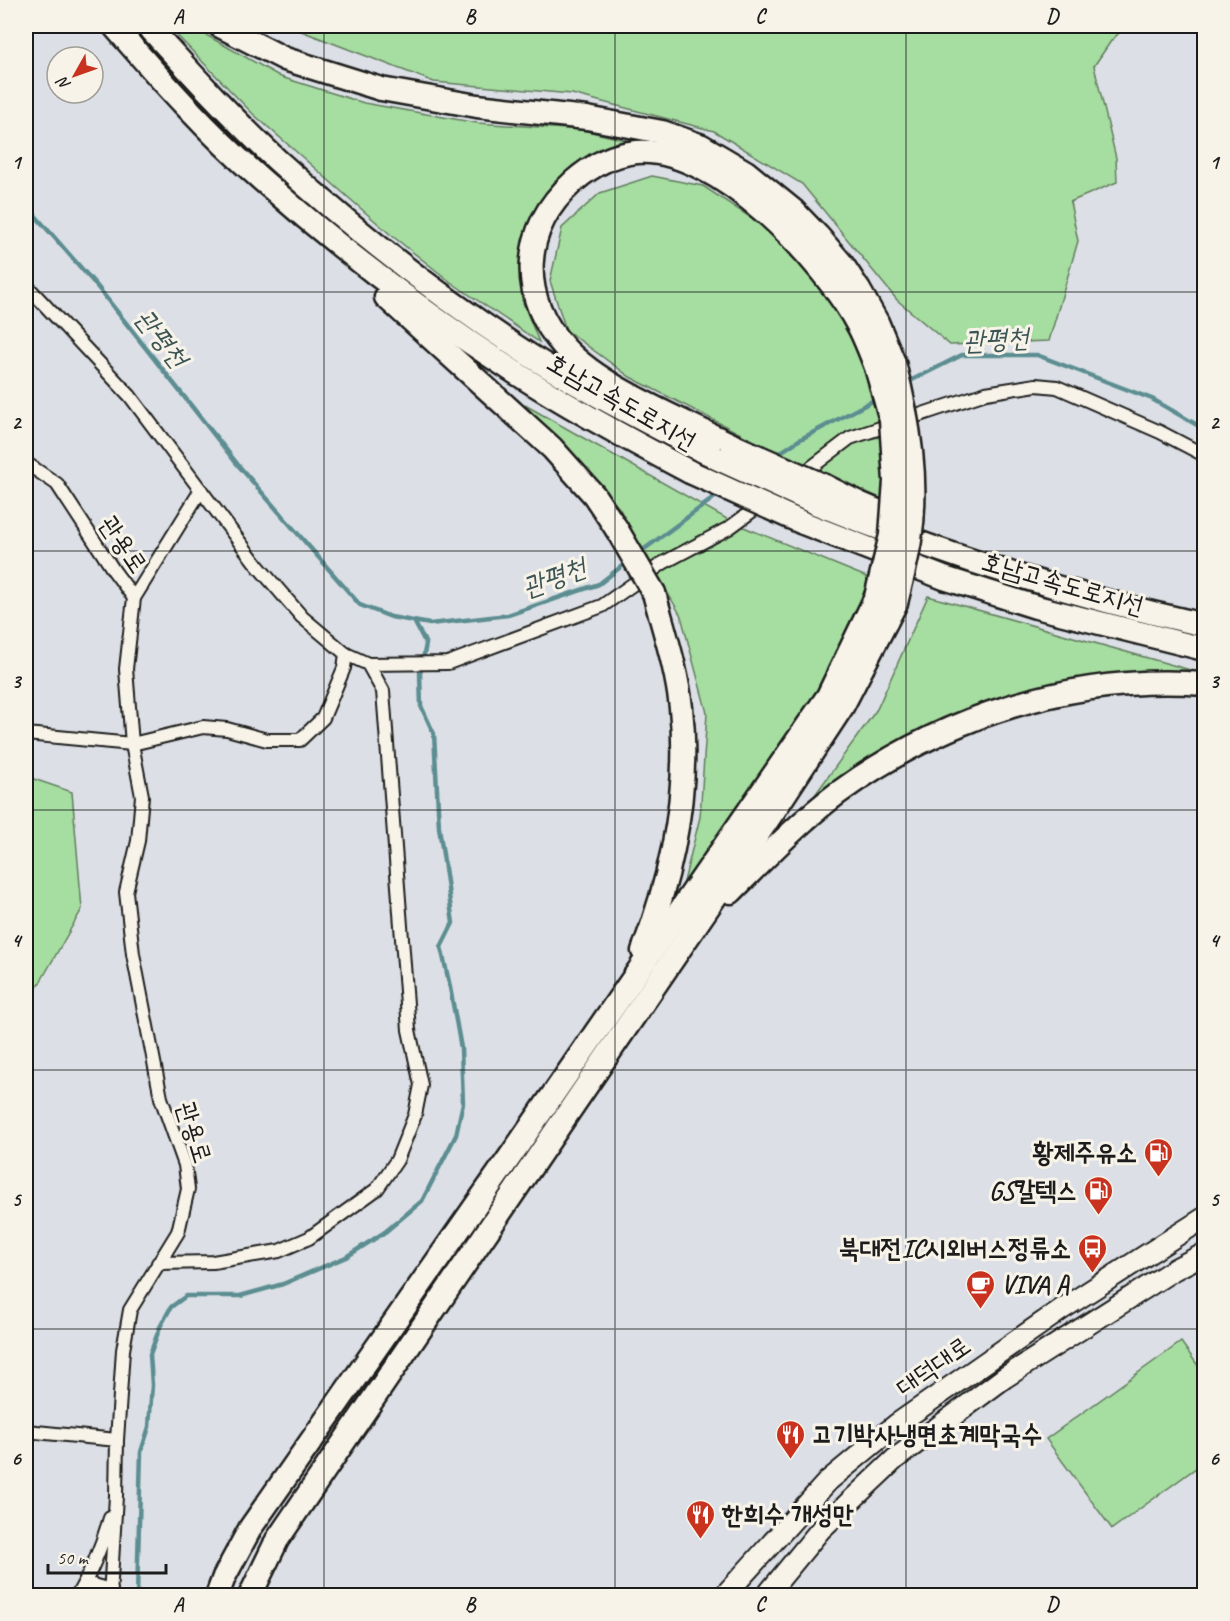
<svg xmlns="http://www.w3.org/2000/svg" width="1230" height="1621" viewBox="0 0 1230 1621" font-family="Caveat,'Poor Story',sans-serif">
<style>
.green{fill:#a6dda0;stroke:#617c5e;stroke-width:1.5}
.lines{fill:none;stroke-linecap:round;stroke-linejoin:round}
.stream{stroke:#5c8d91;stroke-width:4.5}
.street-casing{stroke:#1c1c1c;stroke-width:16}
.primary-casing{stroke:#1c1c1c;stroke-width:24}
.highway-casing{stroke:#1c1c1c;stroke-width:27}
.street{stroke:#f7f3e8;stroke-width:12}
.primary{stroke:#f7f3e8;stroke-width:20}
.highway{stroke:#f7f3e8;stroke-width:22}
.highway-bridge-casing{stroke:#1c1c1c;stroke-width:27;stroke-linecap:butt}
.highway-bridge{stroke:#f7f3e8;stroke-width:22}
.grid{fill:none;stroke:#1c1c1c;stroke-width:1.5;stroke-opacity:0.55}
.labels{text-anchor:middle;stroke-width:6;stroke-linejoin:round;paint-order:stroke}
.street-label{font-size:26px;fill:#1c1c1c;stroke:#f7f3e8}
.poi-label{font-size:26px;font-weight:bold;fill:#1c1c1c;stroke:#f7f3e8;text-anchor:end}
.water-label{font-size:27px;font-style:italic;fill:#3c5456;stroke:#f7f3e8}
.neatline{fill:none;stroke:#1c1c1c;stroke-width:2}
.grid-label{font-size:20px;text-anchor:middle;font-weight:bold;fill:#1c1c1c}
</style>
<rect width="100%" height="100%" fill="#dce0e6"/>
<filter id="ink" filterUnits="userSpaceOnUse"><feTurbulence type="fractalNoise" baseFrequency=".0167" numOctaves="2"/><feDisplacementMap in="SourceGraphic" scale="12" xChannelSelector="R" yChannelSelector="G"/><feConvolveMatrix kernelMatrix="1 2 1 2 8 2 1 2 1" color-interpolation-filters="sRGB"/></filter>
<g filter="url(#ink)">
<g class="green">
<polygon points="168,26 190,26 281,77 364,103 477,123 582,130 643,144 581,167 524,249 522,300 539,342 452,283 391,235 252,113"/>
<polygon points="288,26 1126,26 1111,41 1094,66 1116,158 1117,182 1070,202 1078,241 1049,341 950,345 897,300 802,184 714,131 572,94 434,82"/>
<polygon points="652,176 703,186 765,227 811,272 842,315 866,363 881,423 805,467 630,377 566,330 550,281 562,228 600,193"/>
<polygon points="525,405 734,523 869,578 848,635 820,693 679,902 700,817 707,713 681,616 619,508"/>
<polygon points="885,436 889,512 808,475 853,442"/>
<polygon points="928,596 1201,673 1102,678 999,698 897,746 812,799 877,709"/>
<polygon points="28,777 72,792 82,909 26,1007 26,779"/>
<polygon points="1181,1342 1204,1374 1204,1462 1112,1529 1046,1439"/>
</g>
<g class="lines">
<g class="stream">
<polyline points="26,205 96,285 238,465 360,605 391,617 430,624 508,615 599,584 627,562"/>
<polyline points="906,383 962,355 1037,355 1152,399 1204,429"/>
<polyline points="775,456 799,440 878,398"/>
<polyline points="639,553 719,494"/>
<polyline points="137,1596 141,1452 149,1427 152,1385 150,1354 160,1327 171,1307 186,1296 240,1296 283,1284 346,1257 385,1232 422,1201 456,1135 463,1103 461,1048 449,982 441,947 453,923 439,827 434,734 421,706 420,674 426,644 414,621"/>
</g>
<defs>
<g id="street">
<polyline points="26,285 130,396 257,565 302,617 346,654 368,664 383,691 409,1030 421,1085 415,1115 397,1160 377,1189 309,1238 279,1251 213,1262 158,1263"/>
<polyline points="26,463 57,484 114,571 134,598"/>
<polyline points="800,476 850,438 986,393 1036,385 1057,387 1160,432 1204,455"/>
<polyline points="368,664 448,663 602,606 663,563 729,528 786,486"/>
<polyline points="26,734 132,744 203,727 227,729 267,740 300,740 323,718 344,668 346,654"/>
<polyline points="26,1431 117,1440"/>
<polyline points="85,1583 111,1590"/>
<path d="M77 1596C92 1571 102 1545 110 1518"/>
<polyline points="110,1596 116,1496 117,1440 123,1350 130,1310 178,1232 188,1189 185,1165 161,1098 133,954 126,892 138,841 142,796 132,744 126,669 134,598 201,490"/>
</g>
<g id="primary">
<polyline points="724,1596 828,1481 897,1424 1062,1309 1204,1218"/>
<polyline points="766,1596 821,1529 895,1459 1004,1378 1175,1269 1204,1254"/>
</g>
<g id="highway">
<path d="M114 26C160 79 208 133 262 180 341 250 426 315 516 373 572 409 631 441 690 472"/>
<path d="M148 26C190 72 232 118 277 160 355 231 441 298 529 355 589 393 653 425 716 458"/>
<polyline points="220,26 285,59 381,89 477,106 587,118 662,132 702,146 746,172 794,211 818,236 842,264 859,290 877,322 894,363"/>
<polyline points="386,297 552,448 594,495 616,528"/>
<path d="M732 445C682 420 601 388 564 347 518 295 521 229 573 182 591 166 613 154 637 152 718 146 826 263 860 329 866 341 871 354 876 367"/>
<polyline points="825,486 859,503 894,518"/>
<path d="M815 503C943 555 1069 595 1204 625"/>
<polyline points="803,523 944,578 1036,607 1204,649"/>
<path d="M731 892C765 858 799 822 838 793 942 717 1074 674 1204 684"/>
<path d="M643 951C672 874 690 791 681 708 677 669 664 631 654 593"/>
<polyline points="217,1596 224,1577 251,1527 514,1151 828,696 876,597"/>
<polyline points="250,1596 277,1540 775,809 842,707 896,603"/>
</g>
</defs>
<use href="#street" class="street-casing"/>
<use href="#primary" class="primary-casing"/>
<use href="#highway" class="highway-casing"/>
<use href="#street" class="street"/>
<use href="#primary" class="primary"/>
<use href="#highway" class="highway"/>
<defs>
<g id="highway-bridge">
<path d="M894 363C909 421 919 481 910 540 907 561 901 582 896 603"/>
<polyline points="876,367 891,420 895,481 891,535 876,597"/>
<polyline points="732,445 825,486"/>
<polyline points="716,458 815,503"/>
<polyline points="690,472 803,523"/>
<polyline points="616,528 654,593"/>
</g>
</defs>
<use href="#highway-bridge" class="highway-bridge-casing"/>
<use href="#highway-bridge" class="highway-bridge"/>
</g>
</g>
<path class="grid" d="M324 26V1596M615 26V1596M906 26V1596M26 292H1204M26 551H1204M26 810H1204M26 1070H1204M26 1329H1204"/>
<defs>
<symbol id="fuel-pin" viewBox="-11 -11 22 30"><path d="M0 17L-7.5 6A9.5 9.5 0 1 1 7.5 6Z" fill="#c8321e" stroke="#f7f3e8"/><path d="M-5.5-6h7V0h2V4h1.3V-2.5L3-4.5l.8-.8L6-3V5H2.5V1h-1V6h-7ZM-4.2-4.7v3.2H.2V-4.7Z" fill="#fff"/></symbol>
<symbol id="bus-pin" viewBox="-11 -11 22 30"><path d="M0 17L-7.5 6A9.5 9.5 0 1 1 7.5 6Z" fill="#c8321e" stroke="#f7f3e8"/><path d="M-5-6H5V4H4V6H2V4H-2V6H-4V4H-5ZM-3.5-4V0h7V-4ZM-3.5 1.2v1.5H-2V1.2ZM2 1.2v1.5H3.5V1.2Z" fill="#fff"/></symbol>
<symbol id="cafe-pin" viewBox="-11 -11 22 30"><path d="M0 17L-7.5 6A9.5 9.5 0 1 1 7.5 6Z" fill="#c8321e" stroke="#f7f3e8"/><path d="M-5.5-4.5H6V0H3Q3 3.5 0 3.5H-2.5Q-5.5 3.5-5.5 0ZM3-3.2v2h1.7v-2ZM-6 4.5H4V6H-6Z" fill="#fff"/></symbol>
<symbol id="restaurant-pin" viewBox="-11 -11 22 30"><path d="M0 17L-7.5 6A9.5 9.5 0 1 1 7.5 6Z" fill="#c8321e" stroke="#f7f3e8"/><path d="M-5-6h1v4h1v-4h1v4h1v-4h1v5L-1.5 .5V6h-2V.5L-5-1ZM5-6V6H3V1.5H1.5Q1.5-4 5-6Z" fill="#fff"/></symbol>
</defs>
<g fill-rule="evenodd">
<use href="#fuel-pin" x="1142" y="1136" width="33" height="45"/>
<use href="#fuel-pin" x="1082" y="1174" width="33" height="45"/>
<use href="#bus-pin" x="1076" y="1232" width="33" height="45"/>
<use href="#cafe-pin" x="964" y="1268" width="33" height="45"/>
<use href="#restaurant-pin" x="774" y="1418" width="33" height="45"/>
<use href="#restaurant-pin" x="684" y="1498" width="33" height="45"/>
</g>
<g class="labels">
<g class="street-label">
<text transform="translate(622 401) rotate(30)" y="9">호남고속도로지선</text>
<text transform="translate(124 544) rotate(56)" y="9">관용로</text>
<text transform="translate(1063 583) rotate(16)" y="9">호남고속도로지선</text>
<text transform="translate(195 1132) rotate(73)" y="9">관용로</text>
<text transform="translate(933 1366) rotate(-35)" y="9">대덕대로</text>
</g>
<g class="poi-label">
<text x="1137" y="1161">황제주유소</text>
<text x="1077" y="1199">GS칼텍스</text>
<text x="1071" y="1257">북대전IC시외버스정류소</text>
<text x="1001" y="1293" text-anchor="start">VIVA A</text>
<text x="812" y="1443" text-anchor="start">고기박사냉면초계막국수</text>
<text x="722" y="1523" text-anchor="start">한희수 개성만</text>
</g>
<g class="water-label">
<text transform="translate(162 338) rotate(52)" y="9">관평천</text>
<text transform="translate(996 339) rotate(-3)" y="9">관평천</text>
<text transform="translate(554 577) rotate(-20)" y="9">관평천</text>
</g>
</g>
<rect width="1230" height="1621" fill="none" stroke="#f7f3e8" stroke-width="66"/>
<g transform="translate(75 75) rotate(230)"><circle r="28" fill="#f7f3e8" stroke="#9f9d96" stroke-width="1.5"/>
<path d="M0-4.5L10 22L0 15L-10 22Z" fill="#c8321e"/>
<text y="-9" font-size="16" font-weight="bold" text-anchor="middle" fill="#1c1c1c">N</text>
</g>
<path d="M48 1564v9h118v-9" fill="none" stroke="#1c1c1c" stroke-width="3"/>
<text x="57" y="1564" font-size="18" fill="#1c1c1c" stroke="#f7f3e8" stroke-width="4.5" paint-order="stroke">50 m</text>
<rect x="33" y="33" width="1164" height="1555" class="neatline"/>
<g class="grid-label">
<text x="178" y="23">A</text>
<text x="470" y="23">B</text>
<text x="760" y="23">C</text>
<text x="1052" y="23">D</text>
<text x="16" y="169">1</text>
<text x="1214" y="169">1</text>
<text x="16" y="429">2</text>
<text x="1214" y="429">2</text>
<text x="16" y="688">3</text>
<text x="1214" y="688">3</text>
<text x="16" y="947">4</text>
<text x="1214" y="947">4</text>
<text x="16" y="1206">5</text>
<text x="1214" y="1206">5</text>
<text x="16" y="1465">6</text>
<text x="1214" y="1465">6</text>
<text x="178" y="1611">A</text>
<text x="470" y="1611">B</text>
<text x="760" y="1611">C</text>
<text x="1052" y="1611">D</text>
</g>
</svg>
